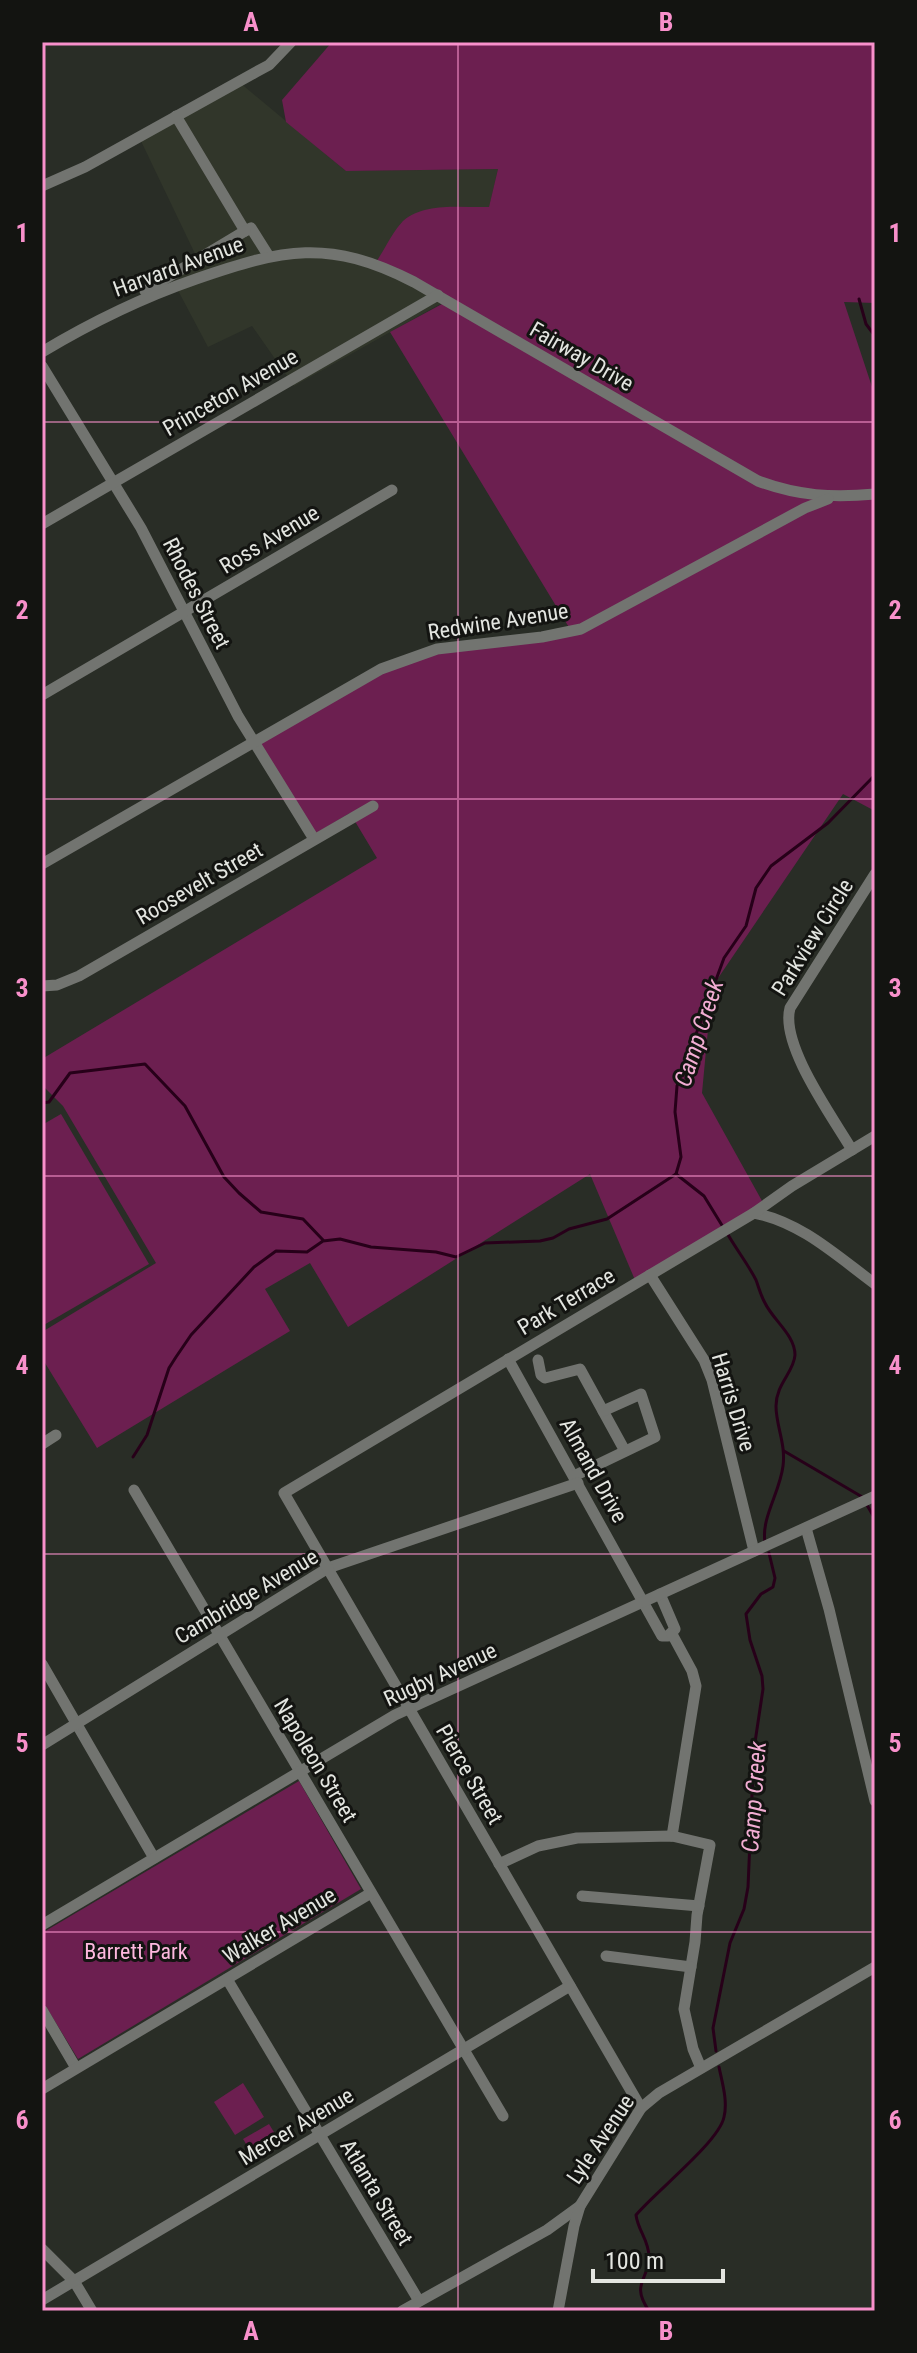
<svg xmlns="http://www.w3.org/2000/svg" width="917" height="2353" viewBox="0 0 917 2353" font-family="'Roboto Condensed',sans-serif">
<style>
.built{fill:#31362a}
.green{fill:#6c1f50}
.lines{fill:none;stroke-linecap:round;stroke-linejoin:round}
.stream{stroke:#270019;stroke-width:3}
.minor{stroke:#727470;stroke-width:11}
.grid{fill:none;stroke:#f890cb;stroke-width:2;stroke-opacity:0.55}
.labels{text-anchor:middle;stroke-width:6;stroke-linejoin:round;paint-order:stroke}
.street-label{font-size:22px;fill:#e3e5e0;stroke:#131411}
.park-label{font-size:22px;fill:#feb8de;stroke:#131411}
.water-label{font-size:24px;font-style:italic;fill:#f2add3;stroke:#131411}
.neatline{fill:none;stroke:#f890cb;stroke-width:3}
.grid-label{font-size:26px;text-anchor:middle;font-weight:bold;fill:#f890cb}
</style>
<rect width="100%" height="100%" fill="#292d26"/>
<polygon class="built" points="239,82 346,171 498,169 489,208 442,208 401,223 386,250 375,262 442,303 294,386 252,326 208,347 173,281 199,262 140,139"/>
<g class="green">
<path d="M332 42H875V303L844 302 875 396V811L843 794 712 987 702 1093 766 1208 635 1280 590 1174 348 1327 310 1263 265 1289 290 1331 97 1448 42 1358V1332L156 1263 63 1106 42 1085V1059L377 858 350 813 313 835 255 739 382 672 433 653 570 629 390 332 442 304 375 263C385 250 392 232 403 221 425 202 461 208 489 207L498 169 346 171 286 122 282 100Z"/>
<polygon points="61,1114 149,1264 42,1326 42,1125"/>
<polygon points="299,1781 361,1889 78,2059 42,2000 42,1933"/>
<polygon points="243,2083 264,2117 235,2135 214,2102"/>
<polygon points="269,2124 277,2137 251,2152 243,2139"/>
</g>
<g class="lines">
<g class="stream">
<polyline points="859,299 866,324 875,336"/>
<polyline points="42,1103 49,1102 70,1073 145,1064 185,1106 224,1177 239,1193 261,1212 303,1219 323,1240"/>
<polyline points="676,1174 681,1157 675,1112 677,1086 724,958 746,926 756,888 771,866 828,823 875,775"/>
<polyline points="676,1174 704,1196 723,1227"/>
<path d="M727 1233C736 1249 748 1264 756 1280 759 1288 761 1296 765 1303 773 1320 795 1335 795 1355 794 1372 776 1384 776 1406 776 1426 786 1444 783 1466 780 1492 761 1518 765 1542"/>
<polyline points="784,1451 864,1498"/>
<polyline points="133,1457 147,1435 169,1368 176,1357 191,1335 254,1267 276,1251 307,1252 323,1241 340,1239 371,1247 436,1252 456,1257 485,1243 540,1241 553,1238 569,1229 607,1219 676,1174"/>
<polyline points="867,1505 875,1519"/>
<polyline points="716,2051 713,2028 730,1943 744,1909 748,1887 754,1749 763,1689 762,1676 750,1640 746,1614 761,1594 773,1587 775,1578 769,1553"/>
<path d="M649 2311C630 2283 649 2280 649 2257 649 2240 638 2231 636 2215 655 2192 719 2142 724 2117 728 2101 722 2082 719 2067"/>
</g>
<g class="minor">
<polyline points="176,116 245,231 251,228 268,255"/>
<polyline points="42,186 85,167 256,72 269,65 291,42"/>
<polyline points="145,291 245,231"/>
<path d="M42 352C92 322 141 298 196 279 283 249 328 238 414 282L758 481C798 496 833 498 875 494"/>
<polyline points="42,366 141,528 238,716 314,839"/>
<polyline points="42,524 438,295"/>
<polyline points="42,695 392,490"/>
<polyline points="42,864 381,669 437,649 542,637 581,629 805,508 828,499"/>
<polyline points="42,986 57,985 79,976 373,806"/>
<path d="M852 1150C832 1116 780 1045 790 1008L875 874"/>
<path d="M754 1213C801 1222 837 1256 875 1284"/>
<polyline points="650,1275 704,1360 712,1380 754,1551"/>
<polyline points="508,1359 662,1636 668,1636 675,1629 660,1594"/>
<polyline points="538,1360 541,1375 545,1378 580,1369 625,1451"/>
<polyline points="42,1444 56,1435"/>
<polyline points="574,1476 655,1437 641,1394 603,1411"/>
<polyline points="134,1490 503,2116"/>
<polyline points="806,1528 829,1609 875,1801"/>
<polyline points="42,1664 154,1858"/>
<polyline points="42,1745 328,1568 578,1483"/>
<polyline points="672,1836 696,1686 692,1671 672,1634"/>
<polyline points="499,1864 538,1846 577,1838 672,1836 710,1845 697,1915 695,1942 684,2009 693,2049 701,2068"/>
<polyline points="582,1896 699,1906"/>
<polyline points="42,1925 395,1715 875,1496"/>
<polyline points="606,1956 691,1967"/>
<polyline points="227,1979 419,2301"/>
<polyline points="42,2010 76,2068"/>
<polyline points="42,2089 371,1893"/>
<polyline points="641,2108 284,1493 754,1213 792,1186 875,1136"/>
<polyline points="42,2249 74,2281 92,2311"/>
<polyline points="42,2300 570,1986"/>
<polyline points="402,2311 547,2230 580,2206 641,2108 659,2093 875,1967"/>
<polyline points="558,2311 574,2226 580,2206"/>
</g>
</g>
<path class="grid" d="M458 42V2311M42 422H875M42 799H875M42 1176H875M42 1554H875M42 1932H875"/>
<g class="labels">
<g class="street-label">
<text transform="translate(178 266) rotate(-20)" y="8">Harvard Avenue</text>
<text transform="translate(582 356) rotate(30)" y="8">Fairway Drive</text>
<text transform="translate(230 392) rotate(-30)" y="8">Princeton Avenue</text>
<text transform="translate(269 539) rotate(-31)" y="8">Ross Avenue</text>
<text transform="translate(197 593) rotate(63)" y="8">Rhodes Street</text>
<text transform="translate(498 621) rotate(-9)" y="8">Redwine Avenue</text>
<text transform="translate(199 883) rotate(-30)" y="8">Roosevelt Street</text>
<text transform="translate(812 937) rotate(-58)" y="8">Parkview Circle</text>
<text transform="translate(566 1301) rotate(-31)" y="8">Park Terrace</text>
<text transform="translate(734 1402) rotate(73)" y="8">Harris Drive</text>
<text transform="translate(594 1470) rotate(61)" y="8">Almand Drive</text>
<text transform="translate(246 1596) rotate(-31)" y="8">Cambridge Avenue</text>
<text transform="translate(440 1674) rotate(-25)" y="8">Rugby Avenue</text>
<text transform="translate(316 1760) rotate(59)" y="8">Napoleon Street</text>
<text transform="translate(470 1774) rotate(60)" y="8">Pierce Street</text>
<text transform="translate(279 1925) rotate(-31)" y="8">Walker Avenue</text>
<text transform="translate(296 2126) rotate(-31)" y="8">Mercer Avenue</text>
<text transform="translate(600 2139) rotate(-56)" y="8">Lyle Avenue</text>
<text transform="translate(377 2192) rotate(59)" y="8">Atlanta Street</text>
</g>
<g class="park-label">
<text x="136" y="1959">Barrett Park</text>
</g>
<g class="water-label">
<text transform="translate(699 1033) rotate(-72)" y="8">Camp Creek</text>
<text transform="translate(754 1797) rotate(-86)" y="8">Camp Creek</text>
</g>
</g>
<rect width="917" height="2353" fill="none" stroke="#131411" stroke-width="88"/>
<path d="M593 2269v12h130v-12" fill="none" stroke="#e3e5e0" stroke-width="4"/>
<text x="605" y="2269" font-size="24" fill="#e3e5e0" stroke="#131411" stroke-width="6" paint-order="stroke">100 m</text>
<rect x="44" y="44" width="829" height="2265" class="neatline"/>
<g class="grid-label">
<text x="251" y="31">A</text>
<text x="666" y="31">B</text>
<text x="22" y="242">1</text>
<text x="895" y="242">1</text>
<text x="22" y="619">2</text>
<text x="895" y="619">2</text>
<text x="22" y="997">3</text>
<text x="895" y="997">3</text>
<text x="22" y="1374">4</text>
<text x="895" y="1374">4</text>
<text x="22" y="1752">5</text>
<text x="895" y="1752">5</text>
<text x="22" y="2129">6</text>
<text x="895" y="2129">6</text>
<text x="251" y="2340">A</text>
<text x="666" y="2340">B</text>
</g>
</svg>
